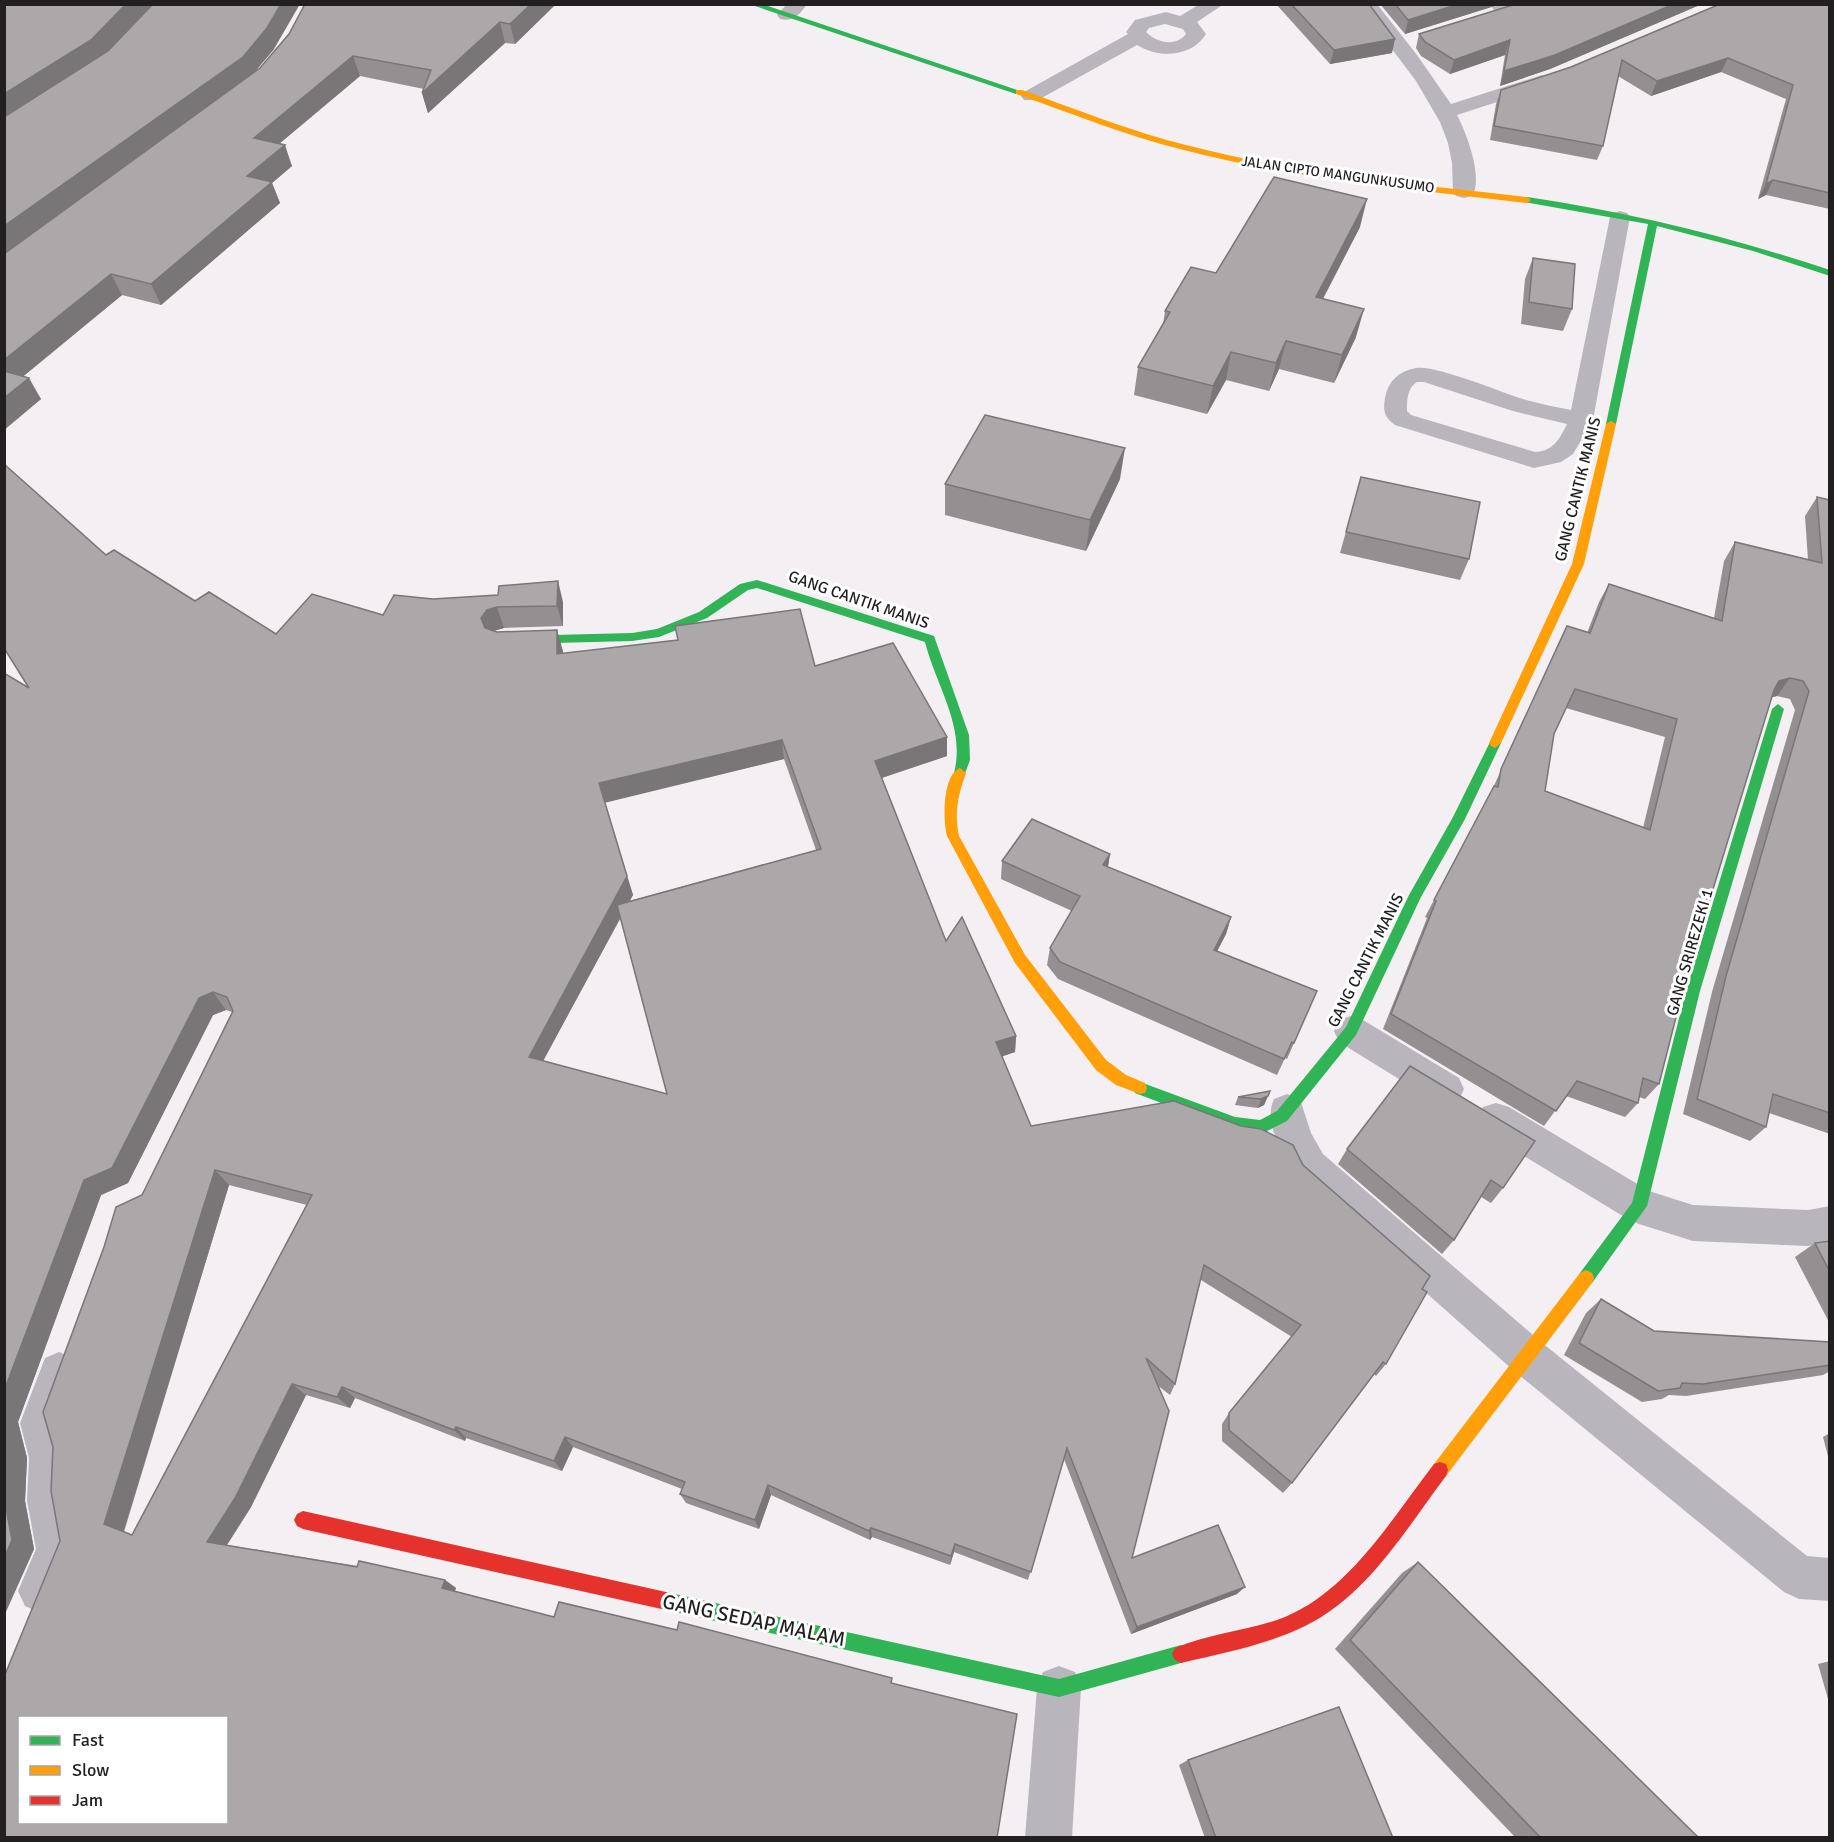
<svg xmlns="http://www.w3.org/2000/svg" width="1834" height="1842" viewBox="0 0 1834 1842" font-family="Signika,sans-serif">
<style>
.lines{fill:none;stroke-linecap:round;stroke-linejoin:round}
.lane{fill:#b8b6bc;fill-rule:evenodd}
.street{fill:#b8b6bc;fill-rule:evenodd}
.fast{fill:#30b455;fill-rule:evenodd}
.slow{fill:#ff9f0a;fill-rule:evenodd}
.jam{fill:#e5322d;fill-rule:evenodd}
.wall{fill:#949092;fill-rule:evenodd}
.shaded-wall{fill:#787677}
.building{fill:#aca8aa;stroke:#787677;stroke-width:1.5;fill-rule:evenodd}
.labels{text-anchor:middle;stroke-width:6;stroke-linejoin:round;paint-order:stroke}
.far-street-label{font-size:14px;fill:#211f20;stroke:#fff}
.street-label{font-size:16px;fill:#211f20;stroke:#fff}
.near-street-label{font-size:20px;fill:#211f20;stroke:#fff}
</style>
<rect width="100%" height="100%" fill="#f3eff2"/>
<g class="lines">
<path class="lane" d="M1620 211 1627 213 1630 217 1593 420 1573 454 1561 462 1534 468 1395 425C1384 417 1383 411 1385 398 1388 381 1399 371 1416 368 1437 365 1502 393 1526 400 1541 404 1556 407 1571 410L1610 217 1613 213ZM1417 382H1424L1513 411 1567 424C1559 440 1553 451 1535 452L1411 415 1407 411C1407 400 1407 388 1417 382Z"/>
<g class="street">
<path d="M787 4H807C800 15 793 22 780 19L777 15Z"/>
<path d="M1200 4H1224L1197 22 1206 34C1192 57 1159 59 1137 45L1038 100H1024L1021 96 1024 92 1128 34 1126 32 1135 20 1166 12 1180 16ZM1165 24 1183 29 1186 34C1176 47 1157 43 1146 32L1149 28Z"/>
<path d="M1358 4H1377L1417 55 1451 104 1542 75 1549 77 1552 81 1549 85 1457 115C1466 132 1484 178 1472 196L1464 198 1456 196 1453 191 1452 163 1448 143 1440 122 1416 81Z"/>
<polygon points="1489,4 1509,4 1517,13 1514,17 1500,17"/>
<polygon points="1351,1016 1363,1020 1459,1078 1464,1089 1459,1100 1446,1105 1433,1100 1339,1042 1334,1031 1339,1020"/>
<path d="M1287 1094 1300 1099 1311 1133 1323 1154 1541 1342 1807 1556 1830 1558V1601L1799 1599 1784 1592 1513 1370 1297 1178C1285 1155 1262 1124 1274 1099Z"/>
<polygon points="1496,1103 1509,1107 1649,1191 1693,1205 1808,1210 1830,1206 1830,1242 1808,1246 1693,1241 1639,1224 1626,1218 1483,1131 1478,1119 1483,1107"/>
<polygon points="59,1352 73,1358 79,1372 60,1423 71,1458 69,1501 78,1549 55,1606 40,1613 25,1606 18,1591 36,1549 27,1501 29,1458 20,1423 45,1358"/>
<polygon points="1059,1666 1075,1672 1081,1688 1072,1838 1025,1838 1037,1688 1043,1672"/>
</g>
<g class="fast">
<polygon points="749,4 762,4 1023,92 1016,94"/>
<path d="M1527 197C1630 212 1730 237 1830 270V276L1753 251 1657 226 1616 424 1611 427 1606 424 1648 224 1524 202 1523 200Z"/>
<path d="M757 580 934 636 969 735 970 760 964 776H956L954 773C966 727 936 686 925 642L757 588 748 590 707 618 659 637 632 641 515 644 509 640 515 636 632 633 657 629 699 612 740 584Z"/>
<polygon points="1778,704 1784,709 1700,991 1647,1206 1592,1283 1586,1286 1580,1283 1578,1278 1580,1273 1632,1203 1686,991 1772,709"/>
<polygon points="1495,738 1501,743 1465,819 1421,897 1356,1035 1287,1121 1261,1134 1235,1131 1135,1093 1133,1088 1135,1083 1140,1082 1235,1117 1260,1120 1277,1111 1346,1027 1409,895 1453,817 1491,740"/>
<polygon points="666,1592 1059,1679 1181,1645 1187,1648 1190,1654 1187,1660 1181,1663 1059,1697 666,1610 660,1607 657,1601 660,1595"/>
</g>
<g class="slow">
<path d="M1016 90H1022C1076 109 1130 131 1186 145 1297 174 1413 184 1527 197L1531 200 1527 203C1411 189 1293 179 1180 149 1124 135 1071 113 1016 94Z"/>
<polygon points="1611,421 1616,424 1584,564 1501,743 1495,748 1491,746 1489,743 1572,564 1606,424"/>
<path d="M960 768 966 773C958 795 954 813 959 836L1025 955 1106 1060 1126 1075 1145 1083 1147 1088 1145 1093 1140 1094 1116 1085 1096 1070 1015 963 947 836C943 821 942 775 960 768Z"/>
<polygon points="1586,1270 1592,1273 1594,1278 1592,1283 1446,1476 1440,1478 1434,1476 1432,1470 1434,1464 1580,1273"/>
</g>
<g class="jam">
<path d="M1440 1462 1446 1464 1448 1470 1446 1476C1406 1529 1367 1596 1305 1626 1266 1645 1223 1653 1181 1663L1175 1660 1172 1654 1175 1648C1210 1633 1249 1631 1285 1617 1351 1589 1392 1518 1434 1464Z"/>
<polygon points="303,1511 666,1592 672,1595 675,1601 672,1607 666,1610 303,1529 297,1526 294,1520 297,1514"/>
</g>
</g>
<g class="wall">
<polygon points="4,4 274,49 255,72 260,68 289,34 305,4 556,4 515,44 505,43 428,113 422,93 424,89 360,76 279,144 292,166 272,183 280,203 161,305 122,295 23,376 41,399 4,430"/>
<polygon points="1276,4 1369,4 1392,53 1330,64"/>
<polygon points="1380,4 1501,4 1405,34"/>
<polygon points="1516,4 1702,4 1550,69 1500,86 1505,55 1450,74 1421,56 1416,48 1419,34"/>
<polygon points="1830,4 1830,209 1766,195 1758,199 1786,99 1721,72 1651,96 1618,76 1603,146 1597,160 1490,140 1496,104 1501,90 1571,67"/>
<polygon points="1360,227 1323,299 1356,337 1334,383 1279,369 1269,391 1226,380 1207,414 1134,395 1138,367 1163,325 1165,311 1216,273"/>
<polygon points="1533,258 1572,309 1563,331 1521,324 1525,279"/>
<polygon points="1361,477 1469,559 1460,580 1340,553"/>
<polygon points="1120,479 1086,551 945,515 945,484"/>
<path d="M1817 497 1830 500V1134L1769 1113 1766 1127 1750 1141 1683 1114 1712 992 1795 710 1790 699 1777 696 1771 697 1687 974 1659 1084 1645 1099 1639 1097 1638 1103 1625 1117 1566 1096 1544 1126 1383 1029 1427 918 1425 917 1492 790 1558 645 1567 626 1587 633 1599 602 1609 584 1714 618 1724 561 1735 542 1808 560 1805 516ZM1566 708 1665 737 1643 828 1545 791 1554 734Z"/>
<path d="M106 555 195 601 276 634 383 615 433 599 563 602V626L504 628 494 631 563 651V653L815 666 947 756 882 778 946 941 1016 1036 1015 1052 1002 1056 1031 1126 1303 1165 1422 1289 1386 1364 1376 1376 1374 1374 1292 1483 1283 1493 1222 1441V1424L1229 1413 1292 1337 1201 1280 1175 1384 1170 1395 1157 1385 1132 1558 1237 1594 1131 1634 1064 1459 1028 1580 954 1552 950 1565 872 1537 870 1540 771 1495 759 1529 686 1503 680 1494 682 1489 573 1447 562 1471 466 1438 465 1441 355 1398 350 1408 306 1395 251 1507 227 1545 445 1580 456 1588 455 1591 554 1617 893 1684 60 1541 142 1195 232 1012 226 1010 213 1015 128 1183 101 1195 18 1422 27 1458 25 1501 34 1549 4 1616V673L29 688ZM784 759 816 850 629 901 633 895 605 802ZM620 918 667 1094 543 1061ZM229 1185 307 1205 132 1535 124 1532Z"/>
<polygon points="1110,854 1108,867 1231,917 1226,934 1217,951 1317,991 1287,1059 1285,1058 1277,1075 1058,979 1047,965 1050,948 1072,911 1001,879 1002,861"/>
<polygon points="1410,1066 1503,1188 1491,1203 1481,1197 1454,1240 1442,1254 1338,1164 1347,1149"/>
<polygon points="1270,1091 1264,1105 1258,1108 1235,1105 1238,1097"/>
<polygon points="1830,1241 1830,1324 1795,1257 1815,1243"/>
<polygon points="1601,1299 1654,1331 1830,1342 1830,1371 1823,1375 1686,1396 1669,1395 1662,1399 1642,1402 1564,1355 1586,1313"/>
<polygon points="1830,1433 1830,1464 1823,1437"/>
<polygon points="1418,1562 1699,1838 1516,1838 1335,1649 1402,1573"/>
<polygon points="1830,1661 1830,1706 1818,1664"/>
<polygon points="1188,1760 1393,1838 1205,1838 1179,1765"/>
</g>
<g class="shaded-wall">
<polygon points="126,4 153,4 101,60 4,121 4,94"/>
<polygon points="281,4 300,4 274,49 250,77 4,256 4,226"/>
<polygon points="531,4 556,4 515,44 510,24"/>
<polygon points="1459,4 1501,4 1405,34 1408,20"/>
<polygon points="1674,4 1702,4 1550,69 1500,86 1504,71"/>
<polygon points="500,22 505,43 428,113 422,93"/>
<polygon points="1395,39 1392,53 1330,64 1334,50"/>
<polygon points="1510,40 1505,55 1450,74 1454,60"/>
<polygon points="353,56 360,76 261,159 254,138"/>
<polygon points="1728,58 1721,72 1651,96 1657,81"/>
<polygon points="285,145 292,166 272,183 280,203 161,305 151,284 247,176"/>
<polygon points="1773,180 1766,195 1758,199 1766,184"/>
<polygon points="1367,199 1360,227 1309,325 1316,297"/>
<polygon points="111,274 122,295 8,389 4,384 4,360"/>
<polygon points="1364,309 1356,337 1334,383 1342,355"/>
<polygon points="1286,341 1279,369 1269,391 1276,363"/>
<polygon points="1231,352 1226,380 1207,414 1213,386"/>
<polygon points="29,378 41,399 4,430 4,398"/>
<polygon points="1125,448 1120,479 1086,551 1090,520"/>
<polygon points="558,581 563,602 563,626 557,606"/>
<polygon points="497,607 504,628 493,631 488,639 481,618 487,610"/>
<polygon points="557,630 563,651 563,674 557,654"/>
<polygon points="1790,678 1777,696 1766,699 1779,681"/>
<polygon points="947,737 947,756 875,780 875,761"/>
<polygon points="782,740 784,759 604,803 599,783"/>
<polygon points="1110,854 1107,872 1103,865"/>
<polygon points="627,876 633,895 536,1074 529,1057"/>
<polygon points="1231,917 1226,934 1209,967 1214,950"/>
<polygon points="213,992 226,1010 213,1015 128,1183 101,1195 18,1422 27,1458 25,1501 34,1549 4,1616 4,1391 84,1180 199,998"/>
<polygon points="1016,1036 1015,1052 995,1059 996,1042"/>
<polygon points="1268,1096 1264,1105 1258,1108 1261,1099"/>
<polygon points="215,1170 229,1185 123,1533 104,1524"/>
<polygon points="292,1384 306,1395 251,1507 223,1551 207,1542"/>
<polygon points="342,1387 355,1398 350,1408 337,1397"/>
<polygon points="456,1427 466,1438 465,1441 454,1430"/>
<polygon points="565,1437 573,1447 562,1471 554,1461"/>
<polygon points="768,1485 771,1495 759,1529 755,1520"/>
<polygon points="871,1528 872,1537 870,1540 869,1531"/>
<polygon points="955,1544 954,1552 950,1565 951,1556"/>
<polygon points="445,1580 456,1588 453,1595 442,1588"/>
<polygon points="1245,1587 1237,1594 1131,1634 1137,1627"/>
</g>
<g class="building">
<polygon points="4,4 126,4 91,40 4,94"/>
<polygon points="153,4 281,4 267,28 243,57 4,226 4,117 108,51"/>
<polygon points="305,4 531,4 510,24 500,22 422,93 431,70 353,56 254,138 285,145 247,176 272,182 151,284 111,274 4,360 4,254 260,68 289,34"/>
<polygon points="1291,4 1369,4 1395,39 1334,50"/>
<polygon points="1395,4 1459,4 1408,20"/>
<polygon points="1516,4 1674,4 1555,55 1504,71 1510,40 1454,60 1425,42 1419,34"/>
<polygon points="1720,4 1830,4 1830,193 1773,180 1766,184 1793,85 1728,58 1657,81 1622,60 1603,146 1494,126 1501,90 1571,67"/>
<polygon points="1274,177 1367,199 1316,297 1364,309 1342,355 1286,341 1276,363 1231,352 1213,386 1138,367 1170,312 1165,311 1191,267 1216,273"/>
<polygon points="1533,258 1575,264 1572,309 1529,302"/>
<polygon points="4,371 29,378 4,398"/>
<polygon points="985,415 1125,448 1090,520 945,484"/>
<path d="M4 464 106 555 114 550 195 601 209 592 276 634 312 594 383 615 394 595 433 599 498 595 499 586 558 581 557 606 497 607 487 610 481 618 485 628 497 632 557 630V654L678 640 675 626 800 609 815 666 893 643 947 737 875 761 946 941 962 917 1016 1036 996 1042 1031 1126 1174 1101 1241 1126 1261 1129 1293 1145 1303 1165 1430 1276 1422 1289 1427 1292 1386 1364 1383 1362 1292 1483 1229 1430V1413L1301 1325 1204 1265 1175 1384 1146 1358 1169 1411 1132 1558 1218 1525 1245 1587 1137 1627 1067 1448 1031 1572 955 1544 951 1556 871 1528 869 1531 768 1485 755 1520 680 1494 685 1482 565 1437 554 1461 456 1427 454 1430 342 1387 337 1397 292 1384 235 1498 207 1542 357 1567 359 1561 445 1580 442 1588 554 1617 559 1602 677 1630 679 1622 892 1678 891 1683 1017 1714 997 1838H4V1677L60 1541 51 1491 53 1447 43 1412 104 1247 116 1207 142 1195 233 1011 227 997 213 992 199 998 112 1168 84 1180 4 1391V673L29 688 4 648ZM782 740 821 849 617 905 667 1094 529 1057 627 876 599 783ZM215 1170 312 1195 132 1535 104 1524ZM20 1718H226V1822H20Z"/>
<polygon points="1361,477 1480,502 1469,559 1346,532"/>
<path d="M1817 497 1830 500V1113L1773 1094 1766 1127 1697 1099 1726 976 1809 691 1803 681 1790 678 1779 681 1774 690 1687 974 1659 1084 1643 1078 1638 1103 1577 1081 1556 1111 1391 1014 1436 901 1434 900 1494 786 1498 787 1501 769 1567 626 1590 633 1609 584 1722 621 1735 542 1822 563ZM1575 689 1677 719 1650 830 1545 791 1554 734Z"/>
<polygon points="1032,819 1110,854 1103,865 1231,917 1214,950 1317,991 1294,1043 1292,1042 1284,1059 1060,962 1050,948 1080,896 1002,861"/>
<polygon points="1410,1066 1535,1141 1503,1188 1491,1180 1454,1240 1347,1149"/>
<polygon points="1270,1091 1268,1096 1261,1099 1238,1097"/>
<polygon points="1830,1241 1830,1272 1815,1243"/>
<polygon points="1601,1299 1654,1331 1830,1342 1830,1365 1703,1384 1682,1383 1680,1388 1658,1391 1579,1343"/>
<polygon points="4,1442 6,1448 4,1473"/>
<polygon points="4,1497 12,1540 4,1558"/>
<polygon points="1418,1562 1699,1838 1541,1838 1350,1640"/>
<polygon points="1339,1707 1393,1838 1216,1838 1188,1760"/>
</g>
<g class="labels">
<g class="far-street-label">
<text transform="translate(1338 174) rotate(8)" y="5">JALAN CIPTO MANGUNKUSUMO</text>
</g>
<g class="street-label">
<text transform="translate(1577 489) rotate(-76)" y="6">GANG CANTIK MANIS</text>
<text transform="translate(859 599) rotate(19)" y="6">GANG CANTIK MANIS</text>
<text transform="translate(1689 952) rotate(-74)" y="6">GANG SRIREZEKI 1</text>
<text transform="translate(1365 960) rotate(-63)" y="6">GANG CANTIK MANIS</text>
</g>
<g class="near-street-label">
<text transform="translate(754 1620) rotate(12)" y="7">GANG SEDAP MALAM</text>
</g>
</g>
<rect width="1834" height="1842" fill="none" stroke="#211f20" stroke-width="12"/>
<rect x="18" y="1716" width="210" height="108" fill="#ffffff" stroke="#a6a5a6" stroke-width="1.5"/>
<rect x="30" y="1736" width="30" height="9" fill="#30b455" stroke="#a6a5a6" stroke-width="1.5"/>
<text x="72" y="1746" font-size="18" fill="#211f20">Fast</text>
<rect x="30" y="1766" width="30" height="9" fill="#ff9f0a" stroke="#a6a5a6" stroke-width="1.5"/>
<text x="72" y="1776" font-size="18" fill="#211f20">Slow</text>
<rect x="30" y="1796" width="30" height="9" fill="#e5322d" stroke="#a6a5a6" stroke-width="1.5"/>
<text x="72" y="1806" font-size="18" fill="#211f20">Jam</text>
</svg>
